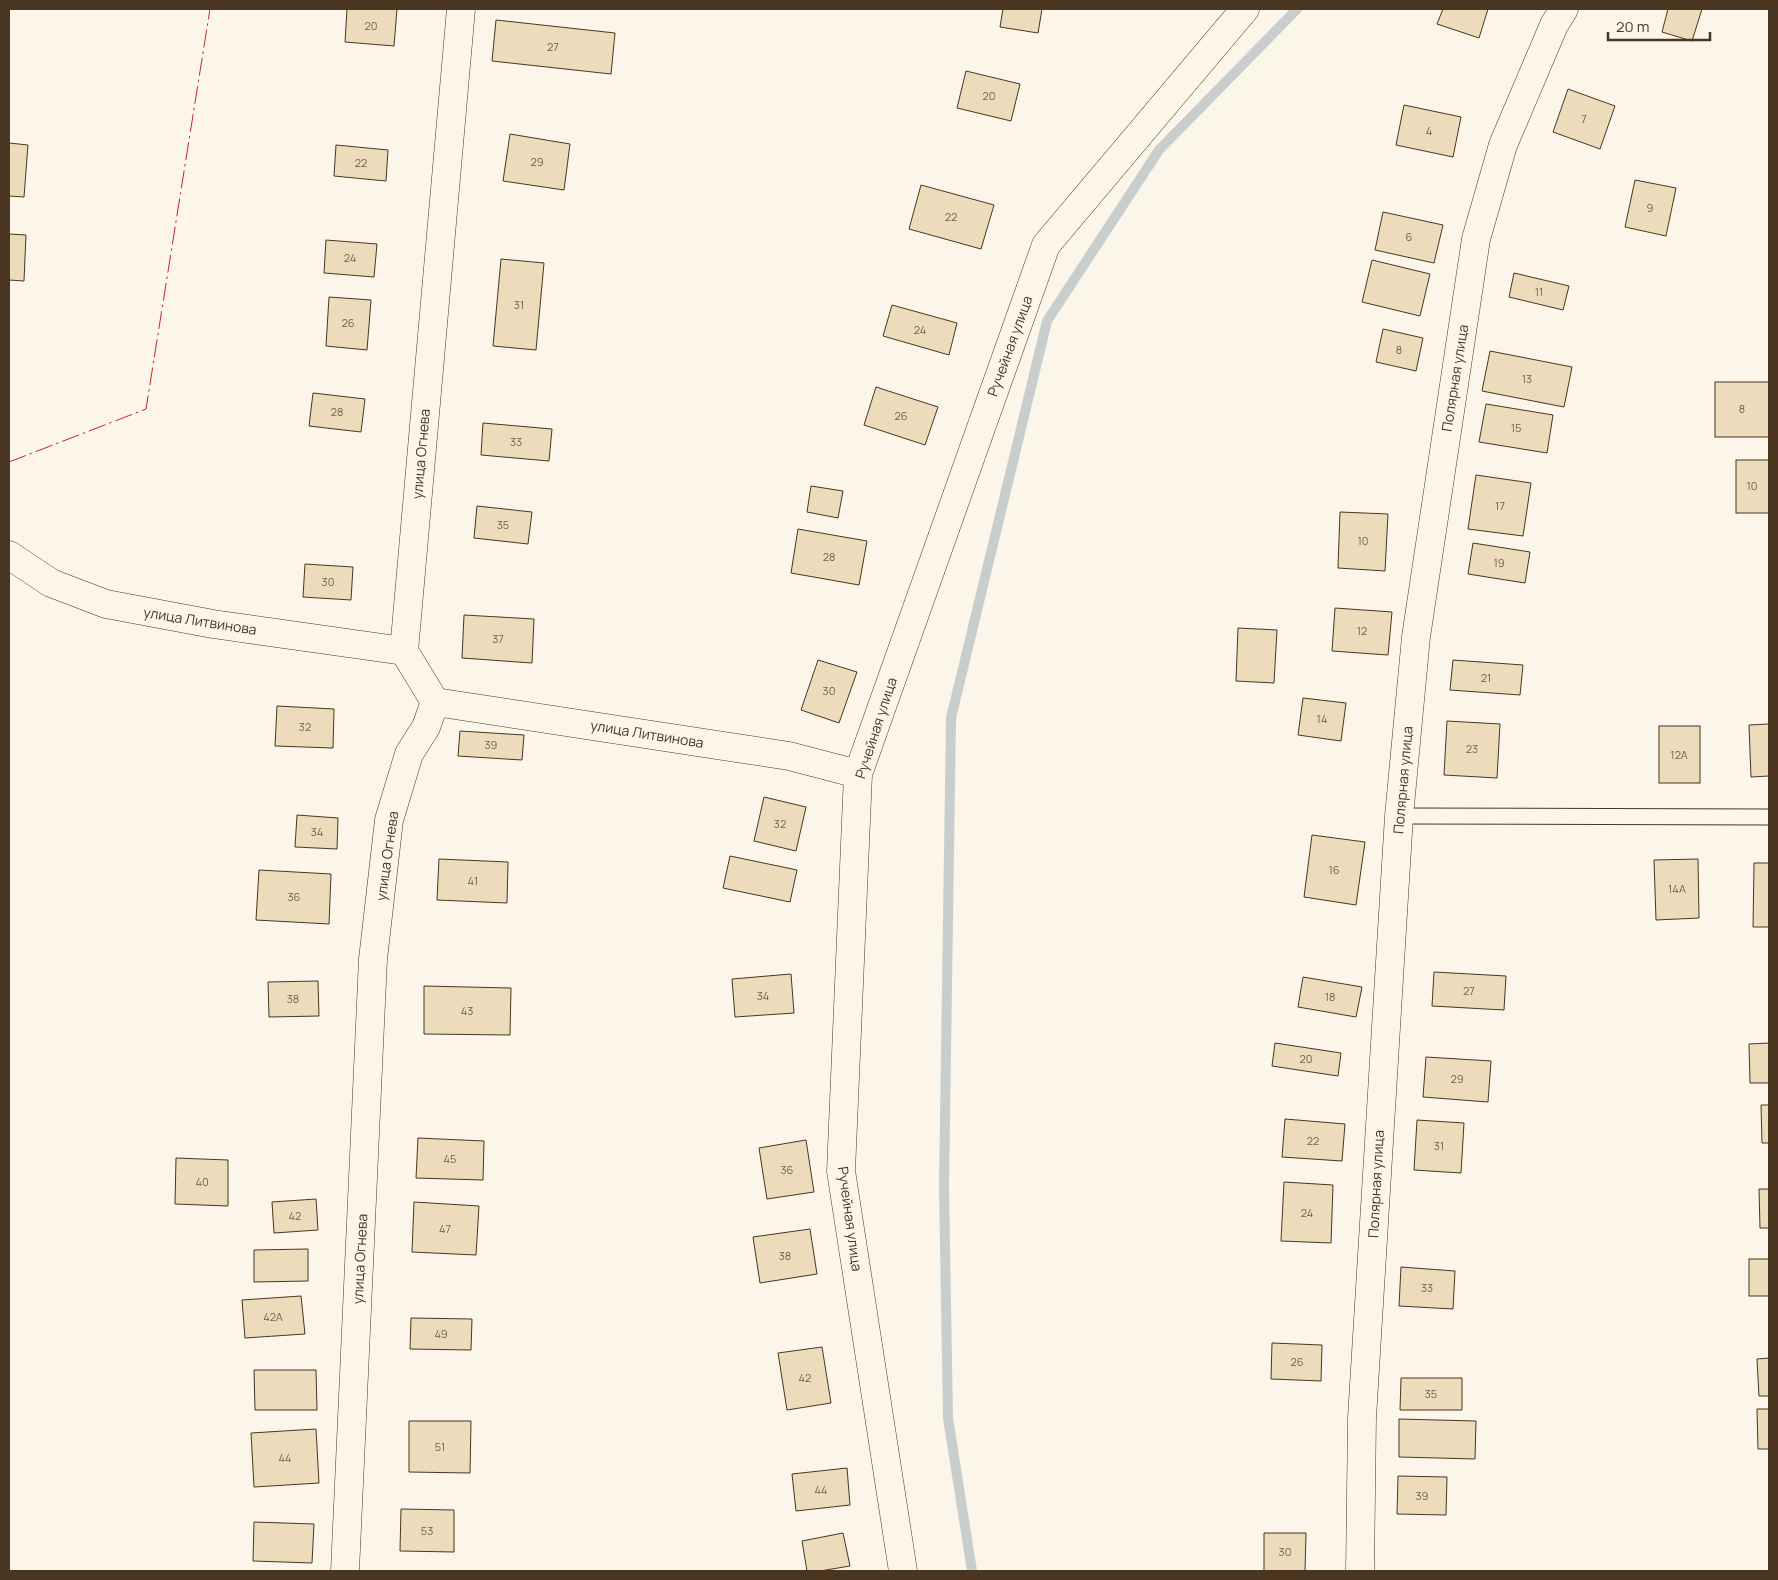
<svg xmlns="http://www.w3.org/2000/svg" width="1778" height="1580" viewBox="0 0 1778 1580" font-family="Manrope,sans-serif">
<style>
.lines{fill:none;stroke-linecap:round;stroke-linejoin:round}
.stream{stroke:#c9cecd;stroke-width:10}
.building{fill:#ecdcbc;stroke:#4a3520}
.service-casing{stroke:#4a3520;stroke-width:17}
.minor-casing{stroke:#4a3520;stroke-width:29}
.service{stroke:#fbf6e9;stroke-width:15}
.minor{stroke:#fbf6e9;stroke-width:28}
.power{stroke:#c62828;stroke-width:1;stroke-dasharray:18 4 2.5 4;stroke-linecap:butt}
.labels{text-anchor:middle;stroke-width:4;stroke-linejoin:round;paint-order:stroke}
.number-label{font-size:11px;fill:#725f47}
.street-label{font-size:14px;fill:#4a3520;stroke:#fbf6e9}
</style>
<rect width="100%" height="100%" fill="#fbf6e9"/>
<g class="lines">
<polyline class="stream" points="972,1571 948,1418 944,1187 951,718 1047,321 1159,150 1297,9"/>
</g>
<g class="building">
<polygon points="347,9 397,9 394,46 345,42"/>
<polygon points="1003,9 1042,9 1038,33 1000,27"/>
<polygon points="1443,9 1488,9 1479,38 1437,24"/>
<polygon points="1668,9 1702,9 1692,41 1662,32"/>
<polygon points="496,20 615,33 611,74 492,61"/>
<polygon points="966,71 1020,84 1011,121 957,108"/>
<polygon points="1568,89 1615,106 1600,149 1553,132"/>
<polygon points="1404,105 1461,117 1453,157 1396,145"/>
<polygon points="510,134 570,144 564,190 503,181"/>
<polygon points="9,143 28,145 24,197 9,196"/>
<polygon points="336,145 388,150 386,181 334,176"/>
<polygon points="1635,180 1676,188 1666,236 1625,227"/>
<polygon points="921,185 994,205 981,249 909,229"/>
<polygon points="1383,212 1443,225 1434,263 1375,250"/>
<polygon points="9,234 26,235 24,281 9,280"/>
<polygon points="326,240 377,244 374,277 324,273"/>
<polygon points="501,259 544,263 536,350 493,346"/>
<polygon points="1372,260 1430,274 1420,316 1362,302"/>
<polygon points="1514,273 1569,286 1563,310 1509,297"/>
<polygon points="329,297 371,300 367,350 326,346"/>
<polygon points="892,305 957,323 949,355 883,336"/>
<polygon points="1383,329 1423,338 1416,371 1376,362"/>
<polygon points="1490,351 1572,367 1564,407 1482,391"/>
<rect x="1715" y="382" width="54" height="55"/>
<polygon points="876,387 938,407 925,445 864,425"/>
<polygon points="313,393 365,399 361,432 309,426"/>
<polygon points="1486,404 1553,415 1547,453 1479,442"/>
<polygon points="483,423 552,429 549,461 481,455"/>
<rect x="1736" y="460" width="33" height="53"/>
<polygon points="1476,475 1531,483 1523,536 1468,529"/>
<polygon points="811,486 843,491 838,518 807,512"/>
<polygon points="477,506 532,512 528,544 474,538"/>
<polygon points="1340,512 1388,514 1385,571 1338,568"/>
<polygon points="798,529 867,541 859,585 791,573"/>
<polygon points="1473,543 1530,552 1525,583 1468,574"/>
<polygon points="305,564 353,567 351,600 303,597"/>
<polygon points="1335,608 1392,612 1388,655 1332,651"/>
<polygon points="464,615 534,619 532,663 462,658"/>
<polygon points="1238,628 1277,630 1274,683 1236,681"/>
<polygon points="818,660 857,672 839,723 801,710"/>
<polygon points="1453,660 1523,665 1520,695 1450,690"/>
<polygon points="1303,698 1346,703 1341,741 1298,735"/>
<polygon points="277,706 334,709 333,748 275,746"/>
<polygon points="1447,721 1500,724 1497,778 1444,775"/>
<polygon points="1769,724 1769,776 1751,777 1749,725"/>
<rect x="1659" y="726" width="41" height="57"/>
<polygon points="460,731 524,735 522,760 458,756"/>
<polygon points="764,797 806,807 796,851 754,841"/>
<polygon points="297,815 338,818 337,849 295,847"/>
<polygon points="1312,835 1365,842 1356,905 1304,897"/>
<polygon points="730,856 797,870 790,902 723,888"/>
<polygon points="439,859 508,862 507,903 437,900"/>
<polygon points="1698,859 1699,918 1656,920 1654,860"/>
<polygon points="1754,863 1769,863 1769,927 1753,927"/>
<polygon points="259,870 331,874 329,924 256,920"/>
<polygon points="1434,972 1506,976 1504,1010 1432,1006"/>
<polygon points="791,974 794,1013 735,1017 732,979"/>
<polygon points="1303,977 1362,987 1356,1017 1298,1007"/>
<polygon points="318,981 319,1016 269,1017 268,982"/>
<polygon points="424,986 511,988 510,1035 424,1034"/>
<polygon points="1275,1043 1341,1053 1338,1076 1272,1066"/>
<polygon points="1769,1043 1769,1083 1750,1083 1749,1044"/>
<polygon points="1426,1057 1491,1061 1488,1102 1423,1097"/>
<polygon points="1761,1105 1769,1105 1769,1143 1762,1143"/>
<polygon points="1285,1119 1345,1124 1342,1161 1282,1157"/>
<polygon points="1417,1120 1464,1123 1461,1173 1414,1170"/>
<polygon points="418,1138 484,1141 483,1180 416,1178"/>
<polygon points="806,1140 814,1192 767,1199 759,1148"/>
<polygon points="176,1158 228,1160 228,1206 175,1204"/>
<polygon points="1284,1182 1333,1185 1331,1243 1281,1241"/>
<polygon points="1759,1189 1769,1189 1769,1228 1760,1228"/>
<polygon points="316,1199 318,1230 274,1233 272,1202"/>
<polygon points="414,1202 479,1206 476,1255 412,1252"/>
<polygon points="810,1229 817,1274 760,1283 753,1237"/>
<polygon points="308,1249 308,1281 254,1282 254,1250"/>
<rect x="1749" y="1259" width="20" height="37"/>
<polygon points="1401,1267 1455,1271 1453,1309 1399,1306"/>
<polygon points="301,1296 305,1334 245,1338 242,1300"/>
<polygon points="411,1318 472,1319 471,1350 410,1349"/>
<polygon points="1272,1343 1322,1345 1321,1381 1271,1379"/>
<polygon points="822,1347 831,1403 787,1410 778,1353"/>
<polygon points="1769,1358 1769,1396 1759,1396 1757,1359"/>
<polygon points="254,1370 316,1370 317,1410 255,1410"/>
<polygon points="1401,1378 1462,1378 1462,1410 1400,1410"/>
<polygon points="1757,1409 1769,1409 1769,1449 1758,1449"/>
<polygon points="1399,1419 1476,1421 1475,1459 1399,1457"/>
<polygon points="409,1421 471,1421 470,1473 409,1472"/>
<polygon points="316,1429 319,1483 254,1487 251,1433"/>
<polygon points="847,1468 850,1505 796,1511 792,1474"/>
<polygon points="1398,1476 1447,1477 1446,1515 1397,1514"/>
<polygon points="401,1509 454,1510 454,1552 400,1551"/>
<polygon points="254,1522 314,1524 312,1563 253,1561"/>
<polygon points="843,1533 850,1566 820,1571 807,1571 802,1541"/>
<polygon points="1264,1533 1306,1533 1305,1571 1264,1571"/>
</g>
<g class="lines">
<defs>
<polyline id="service" points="1399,816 1769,817"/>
<g id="minor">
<polyline points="9,555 51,583 106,604 213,624 404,651"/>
<polyline points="435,702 789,756 858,774"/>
<polyline points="345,1571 373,959 389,820 409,754 426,727 435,702 404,651 461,9"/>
<polyline points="903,1571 841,1171 858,774 1046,245 1245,9"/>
<polyline points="1360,1571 1362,1418 1399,816 1416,637 1476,239 1503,145 1554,25 1564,9"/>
</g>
</defs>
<use href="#service" class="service-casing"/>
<use href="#minor" class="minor-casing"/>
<use href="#service" class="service"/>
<use href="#minor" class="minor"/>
<polyline class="power" points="9,462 146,409 210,9"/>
</g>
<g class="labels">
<g class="number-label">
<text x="371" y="30">20</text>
<text x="553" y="51">27</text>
<text x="989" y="100">20</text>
<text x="1584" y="123">7</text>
<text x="1429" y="135">4</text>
<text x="537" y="166">29</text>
<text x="361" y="167">22</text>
<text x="1650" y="212">9</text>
<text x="951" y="221">22</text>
<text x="1409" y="241">6</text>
<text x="350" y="262">24</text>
<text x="1539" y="296">11</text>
<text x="519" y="309">31</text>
<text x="348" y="327">26</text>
<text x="920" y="334">24</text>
<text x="1399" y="354">8</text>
<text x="1527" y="383">13</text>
<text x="1742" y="413">8</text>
<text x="337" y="416">28</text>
<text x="901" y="420">26</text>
<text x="1516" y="432">15</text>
<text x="516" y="446">33</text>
<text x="1752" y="490">10</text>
<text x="1500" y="510">17</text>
<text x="503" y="529">35</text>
<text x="1363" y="545">10</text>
<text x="829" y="561">28</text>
<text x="1499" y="567">19</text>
<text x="328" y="586">30</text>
<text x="1362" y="635">12</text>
<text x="498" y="643">37</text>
<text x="1486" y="682">21</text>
<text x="829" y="695">30</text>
<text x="1322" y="723">14</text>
<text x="305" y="731">32</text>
<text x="491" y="749">39</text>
<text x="1472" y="753">23</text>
<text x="1679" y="759">12А</text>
<text x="780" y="828">32</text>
<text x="317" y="836">34</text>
<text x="1334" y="874">16</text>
<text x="473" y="885">41</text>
<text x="1677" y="893">14А</text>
<text x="294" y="901">36</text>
<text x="1469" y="995">27</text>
<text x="763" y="1000">34</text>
<text x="1330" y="1001">18</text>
<text x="293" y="1003">38</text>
<text x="467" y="1015">43</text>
<text x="1306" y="1063">20</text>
<text x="1457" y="1083">29</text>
<text x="1313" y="1145">22</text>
<text x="1439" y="1150">31</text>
<text x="450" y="1163">45</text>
<text x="787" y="1174">36</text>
<text x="202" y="1186">40</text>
<text x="1307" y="1217">24</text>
<text x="295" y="1220">42</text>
<text x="445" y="1233">47</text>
<text x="785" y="1260">38</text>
<text x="1427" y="1292">33</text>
<text x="273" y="1321">42А</text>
<text x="441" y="1338">49</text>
<text x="1297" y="1366">26</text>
<text x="805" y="1382">42</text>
<text x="1431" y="1398">35</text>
<text x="440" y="1451">51</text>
<text x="285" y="1462">44</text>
<text x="821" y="1494">44</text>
<text x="1422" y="1500">39</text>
<text x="427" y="1535">53</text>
<text x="1285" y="1556">30</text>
</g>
<g class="street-label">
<text transform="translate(1010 346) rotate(-70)" y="5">Ручейная улица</text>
<text transform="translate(1455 378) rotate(-81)" y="5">Полярная улица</text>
<text transform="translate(421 454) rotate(-85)" y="5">улица Огнева</text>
<text transform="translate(200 621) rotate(9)" y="5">улица Литвинова</text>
<text transform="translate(876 728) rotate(-72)" y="5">Ручейная улица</text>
<text transform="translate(647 734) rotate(9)" y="5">улица Литвинова</text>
<text transform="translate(1403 780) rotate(-85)" y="5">Полярная улица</text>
<text transform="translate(387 856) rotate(-82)" y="5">улица Огнева</text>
<text transform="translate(1376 1184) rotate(-87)" y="5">Полярная улица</text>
<text transform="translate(850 1219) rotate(82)" y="5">Ручейная улица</text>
<text transform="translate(360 1259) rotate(-87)" y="5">улица Огнева</text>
</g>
</g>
<rect width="1778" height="1580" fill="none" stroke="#4a3520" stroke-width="20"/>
<path d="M1608 32v8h102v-8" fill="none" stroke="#4a3520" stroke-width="2.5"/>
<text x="1616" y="32" font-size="15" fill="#4a3520" stroke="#fbf6e9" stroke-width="4" paint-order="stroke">20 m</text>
</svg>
